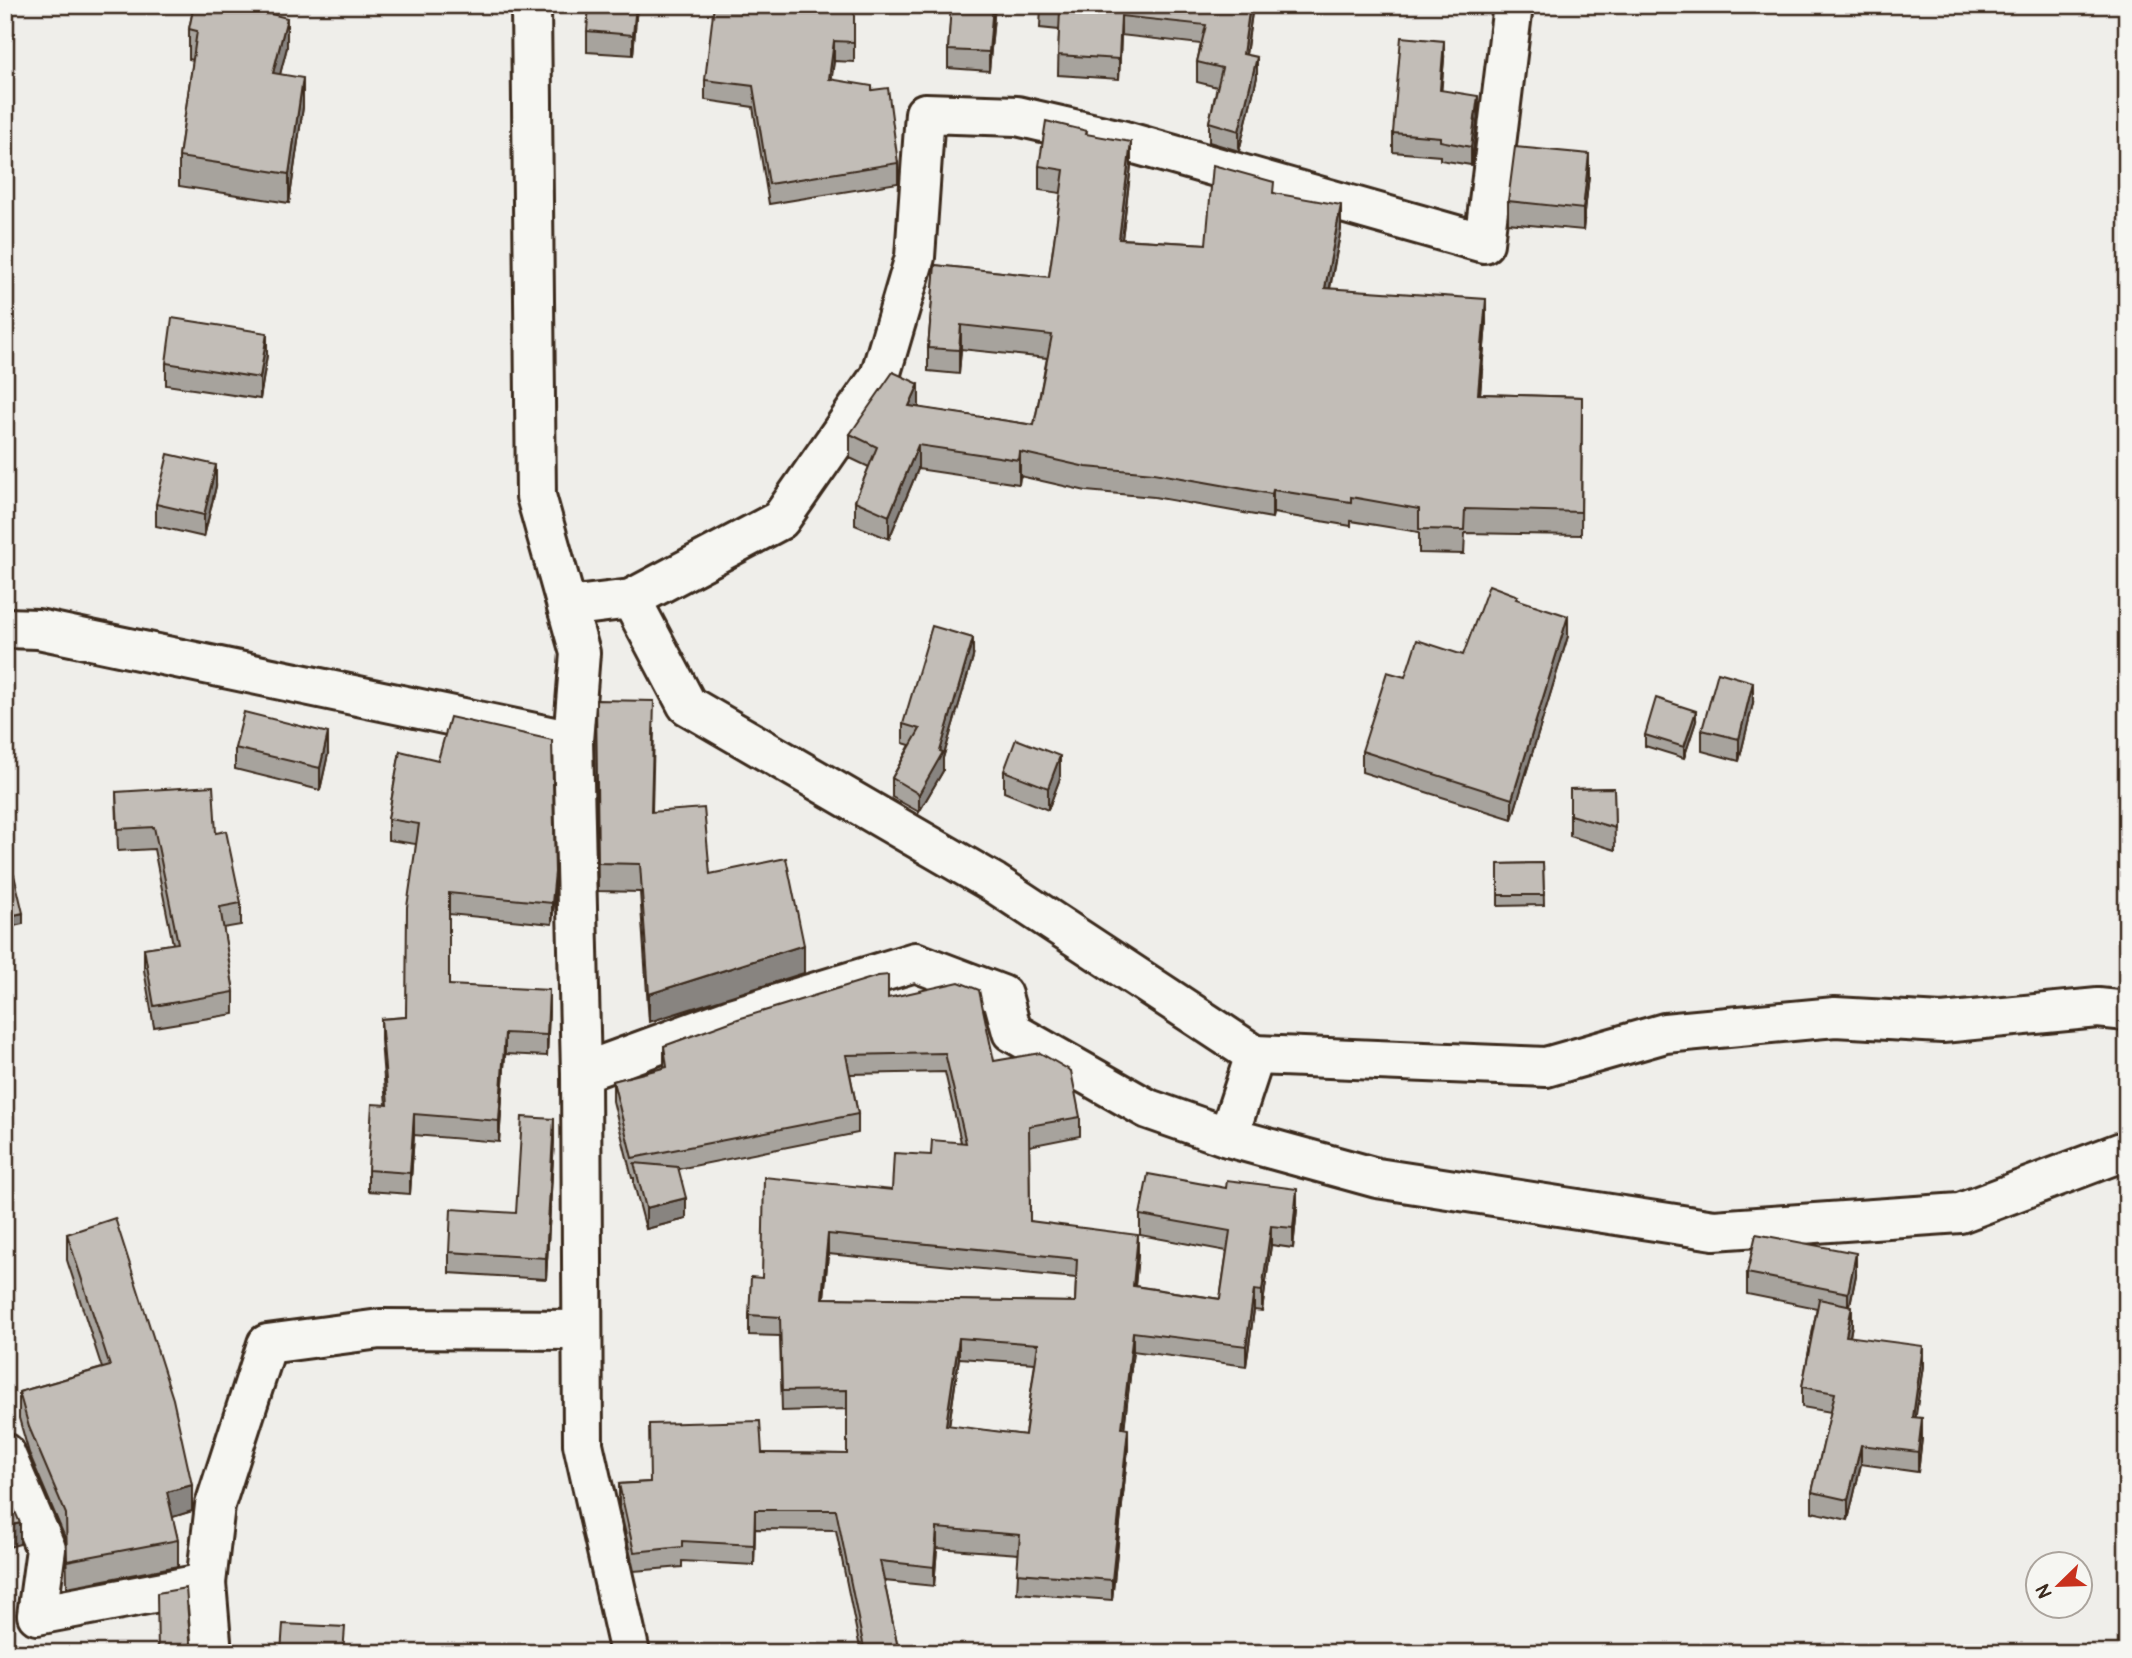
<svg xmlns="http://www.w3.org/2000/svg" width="2132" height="1658" viewBox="0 0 2132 1658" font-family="Pangolin,sans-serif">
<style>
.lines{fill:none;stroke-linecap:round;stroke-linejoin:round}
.minor-casing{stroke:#3b2a1e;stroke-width:44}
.minor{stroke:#f6f6f2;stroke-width:38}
.wall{fill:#a7a39d;stroke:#3b2a1e;stroke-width:2;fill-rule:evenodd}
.shaded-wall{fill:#888480;stroke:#3b2a1e;stroke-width:2}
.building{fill:#c2bdb7;stroke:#3b2a1e;stroke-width:2;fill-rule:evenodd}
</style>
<rect width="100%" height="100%" fill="#efeeea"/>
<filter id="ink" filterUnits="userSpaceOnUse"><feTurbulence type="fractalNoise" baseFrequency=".0143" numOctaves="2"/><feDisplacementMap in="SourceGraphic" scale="14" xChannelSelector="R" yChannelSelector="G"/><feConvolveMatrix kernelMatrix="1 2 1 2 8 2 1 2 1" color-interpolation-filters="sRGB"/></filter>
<g filter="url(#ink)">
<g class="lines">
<defs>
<g id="minor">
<polyline points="531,5 536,496 580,653 573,741 581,1073 583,1444 630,1653"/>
<polyline points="631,599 687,705 994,883 1255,1055 1546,1067 1665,1033 1835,1017 1942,1023 2098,1008 2127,1011"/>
<polyline points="567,607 631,599 780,520 880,376 915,257 925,113 1017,116 1121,140 1484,243 1513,5"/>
<polyline points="5,628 38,629 573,741"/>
<polyline points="581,1073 731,1018 915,962 1002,995 1012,1032 1148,1109 1228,1137 1255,1055"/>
<polyline points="1228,1137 1377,1178 1714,1230 1960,1213 2127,1150"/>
<polyline points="5,1453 46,1549 37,1615 206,1583 212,1653"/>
<polyline points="206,1583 215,1505 267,1344 380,1329 582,1330"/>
</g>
</defs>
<use href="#minor" class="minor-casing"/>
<use href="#minor" class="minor"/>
</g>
<g class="wall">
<polygon points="194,5 259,5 258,11 287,47 280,74 303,107 289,203 179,186 179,157 193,60 189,59 189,29"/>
<polygon points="637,5 633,55 587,52 587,31"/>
<polygon points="854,5 854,62 834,61 831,80 872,90 898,163 898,183 769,204 753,107 705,100 705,80"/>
<polygon points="876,5 995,5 989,71 948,68 948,50 951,13"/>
<polygon points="1041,5 1252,5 1252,13 1246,55 1257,77 1239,151 1209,142 1209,122 1217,87 1197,82 1197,62 1201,44 1121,35 1119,79 1058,75 1059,30 1040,28"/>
<polygon points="1444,59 1441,90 1478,115 1471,165 1440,160 1440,156 1393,152 1393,133"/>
<polygon points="1087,135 1131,166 1122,239 1206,244 1274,193 1341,229 1330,289 1486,323 1480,394 1582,397 1581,535 1465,533 1464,554 1419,553 1419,532 1351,521 1351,526 1273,513 1272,518 1154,497 1086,491 1020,476 1019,484 918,469 889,539 855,525 855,501 869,467 850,458 850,434 919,408 1034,425 1047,358 961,349 959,374 928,371 928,348 935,265 1049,277 1061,193 1039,190 1039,166"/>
<polygon points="1589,175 1583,230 1508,223 1508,201"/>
<polygon points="267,355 260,399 166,385 166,363"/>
<polygon points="216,486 204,537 156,526 156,504"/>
<polygon points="1518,600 1568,636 1512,819 1362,772 1362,751 1405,677 1463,655"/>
<polygon points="973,657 943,758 943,771 919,812 892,797 892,778 910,745 903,743 903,724"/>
<polygon points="1753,703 1739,761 1702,751 1702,730"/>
<polygon points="1696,721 1684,758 1645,746 1645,735"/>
<polygon points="596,728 654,729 652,812 804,973 649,1022 640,892 598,891"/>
<polygon points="235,748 328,754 320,790 235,769"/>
<polygon points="400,751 555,893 552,924 449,914 449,985 549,1011 547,1056 505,1054 499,1142 414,1135 410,1194 368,1191 368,1170 386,1105 381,1040 381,1019 406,1017 416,844 388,840 388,819"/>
<polygon points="1004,771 1060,778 1048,810 1004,792"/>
<polygon points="1614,788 1615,850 1570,836 1570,789"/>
<polygon points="116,792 216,833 241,903 241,925 223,928 234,992 234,1014 154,1027 144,970 144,948 173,944 154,849 118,851"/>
<polygon points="1543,863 1544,905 1498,906 1498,864"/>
<path d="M888 998 994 1061 1080 1117V1136L1029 1146 1030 1221 1138 1255 1135 1286 1220 1299 1227 1251 1140 1235V1215L1297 1209 1293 1248 1271 1245 1262 1311 1254 1310 1246 1366 1133 1351 1124 1428 1128 1448 1112 1600 1017 1593 1019 1554 937 1548 934 1586 884 1581 899 1653H861L836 1530 755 1529 754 1565 682 1561V1567L634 1571 619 1504V1484L650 1482 762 1453 847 1454V1409L782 1411 780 1336 749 1335V1315L762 1278 892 1190 931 1155 961 1142 945 1072 850 1074 858 1114V1133L678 1169 686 1219 646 1229 634 1184V1178H632L613 1101V1081L664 1068V1046ZM828 1254 1076 1278 1075 1302 824 1298ZM959 1358 1035 1363 1025 1435 949 1426Z"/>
<polygon points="554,1140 546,1279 449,1273 449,1252 516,1213"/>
<polygon points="67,1234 192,1511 172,1517 178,1540 178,1566 67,1587 66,1540 29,1453 19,1418 19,1392 102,1368 67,1260"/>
<polygon points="1747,1273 1856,1275 1850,1305 1852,1325 1850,1337 1923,1366 1915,1417 1922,1438 1918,1472 1861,1464 1848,1520 1812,1512 1812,1492 1831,1412 1802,1407 1802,1387 1817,1308 1747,1294"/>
</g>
<g class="shaded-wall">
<polygon points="253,5 259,5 252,39 252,9"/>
<polygon points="636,5 637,5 633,55 633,35"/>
<polygon points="993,5 995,5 989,71 989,52"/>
<polygon points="1250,5 1252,5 1252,13 1243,74 1243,54"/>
<polygon points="1121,16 1121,35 1119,79 1119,59"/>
<polygon points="287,18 287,47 273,102 273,73"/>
<polygon points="834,41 834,61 829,100 829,79"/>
<polygon points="1444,41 1444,59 1440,108 1440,90"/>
<polygon points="1257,57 1257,77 1239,151 1239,131"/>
<polygon points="303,78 303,107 289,203 289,174"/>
<polygon points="1478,96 1478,115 1471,165 1471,147"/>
<polygon points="1131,142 1131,166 1119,263 1119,239"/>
<polygon points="1589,154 1589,175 1583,230 1583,209"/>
<polygon points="1341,205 1341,229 1325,312 1325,288"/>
<polygon points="1486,299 1486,323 1478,418 1478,394"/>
<polygon points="961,325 961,349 959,374 959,350"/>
<polygon points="267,333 267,355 260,399 260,378"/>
<polygon points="919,384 919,408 909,406"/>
<polygon points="918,445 918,469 889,539 889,516"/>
<polygon points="1020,452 1020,476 1019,484 1019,460"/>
<polygon points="216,465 216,486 204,537 204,515"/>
<polygon points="1273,490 1273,513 1272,518 1272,494"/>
<polygon points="1568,616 1568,636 1512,819 1512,799"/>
<polygon points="973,638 973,657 943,758 943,771 919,812 919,794 940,751"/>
<polygon points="1753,682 1753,703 1739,761 1739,739"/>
<polygon points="1696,711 1696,721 1684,758 1684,747"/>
<polygon points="328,733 328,754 320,790 320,768"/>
<polygon points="1060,756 1060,778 1048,810 1048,788"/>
<polygon points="555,872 555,893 552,924 552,903"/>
<polygon points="23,913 23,924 5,928 5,917"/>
<polygon points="804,945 804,973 649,1022 649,994"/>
<polygon points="549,990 549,1011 547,1056 547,1035"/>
<polygon points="505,1033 505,1054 499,1142 499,1121"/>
<polygon points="414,1114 414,1135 410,1194 410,1173"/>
<polygon points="554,1119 554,1140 546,1279 546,1258"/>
<polygon points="1297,1189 1297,1209 1293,1248 1293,1228"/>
<polygon points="686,1198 686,1219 646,1229 646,1208"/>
<polygon points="8,1208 8,1229 5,1230 5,1209"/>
<polygon points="1271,1226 1271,1245 1262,1311 1262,1291"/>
<polygon points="828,1234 828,1254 822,1317 822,1298"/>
<polygon points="1138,1235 1138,1255 1133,1306 1133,1286"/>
<polygon points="1856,1253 1856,1275 1848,1314 1848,1293"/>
<polygon points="1254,1290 1254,1310 1246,1366 1246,1346"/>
<polygon points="1852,1306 1852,1325 1846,1356 1846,1336"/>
<polygon points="1133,1332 1133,1351 1122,1448 1122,1428"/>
<polygon points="959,1338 959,1358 946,1445 946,1425"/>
<polygon points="1923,1346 1923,1366 1913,1436 1913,1417"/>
<polygon points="1922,1418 1922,1438 1918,1472 1918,1452"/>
<polygon points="1128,1429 1128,1448 1112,1600 1112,1580"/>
<polygon points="1861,1445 1861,1464 1848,1520 1848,1500"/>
<polygon points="192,1485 192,1511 167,1519 167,1492"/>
<polygon points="755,1510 755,1529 754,1565 754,1545"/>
<polygon points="20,1523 20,1544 5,1548 5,1527"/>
<polygon points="937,1528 937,1548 934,1586 934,1567"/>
</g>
<g class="building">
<polygon points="194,5 253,5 252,9 287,18 273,73 303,78 289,174 179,157 197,31 189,29"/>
<polygon points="589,5 636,5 633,35 587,31"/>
<polygon points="714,5 854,5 854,42 834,41 829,79 872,86 872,90 888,88 898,163 769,184 753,86 705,80"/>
<polygon points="951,5 993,5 989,52 948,50"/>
<polygon points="1041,5 1250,5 1243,54 1257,57 1239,131 1209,122 1222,68 1197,62 1206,25 1121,16 1119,59 1058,55 1060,10 1040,8"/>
<polygon points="1401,37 1444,41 1440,90 1478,96 1471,147 1440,141 1440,137 1393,133"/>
<polygon points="1046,121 1087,131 1086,134 1131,142 1119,239 1206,244 1213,165 1274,182 1273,193 1341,205 1325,288 1486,299 1478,394 1582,397 1581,512 1465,509 1464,530 1419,529 1419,509 1351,497 1351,502 1273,490 1272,494 1154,473 1086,467 1020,452 1019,460 918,445 889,516 855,501 877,447 850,434 893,372 919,384 909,406 1034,425 1052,335 961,325 959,350 928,348 935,265 1049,277 1064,170 1039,166"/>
<polygon points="1515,147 1589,154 1583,209 1508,201"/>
<polygon points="172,318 267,333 260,378 166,363"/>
<polygon points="168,454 216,465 204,515 156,504"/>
<polygon points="1489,585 1518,596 1516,599 1568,616 1512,799 1362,751 1387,672 1405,677 1417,640 1463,655"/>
<polygon points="932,626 973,638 940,751 943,752 919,794 892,778 920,729 903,724"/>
<polygon points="1718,672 1753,682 1739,739 1702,730"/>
<polygon points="1656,698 1696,711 1684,747 1645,735"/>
<polygon points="596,700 654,701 651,812 704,808 710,874 786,858 804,945 649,994 640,864 598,863"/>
<polygon points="244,712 328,733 320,768 235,748"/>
<polygon points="450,717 552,740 555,872 552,903 449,893 449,985 549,990 547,1035 505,1033 499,1121 414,1114 410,1173 368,1170 372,1104 388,1105 381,1019 406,1017 407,907 419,824 388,819 400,751 438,760"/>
<polygon points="1016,739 1060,756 1048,788 1004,771"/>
<polygon points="213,786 216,833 226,831 241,903 220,907 234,992 154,1006 144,948 178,943 154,827 118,829 116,792"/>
<polygon points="1614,788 1615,828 1570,815 1570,789"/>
<polygon points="1543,863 1544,895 1498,895 1498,864"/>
<polygon points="14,875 23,913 5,917 5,877"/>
<path d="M888 975V998L959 982 979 990 994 1061 1040 1053 1071 1071 1080 1117 1029 1126 1030 1221 1138 1235 1133 1286 1220 1299 1230 1231 1140 1215 1148 1174 1226 1188 1227 1180 1297 1189 1293 1228 1271 1226 1262 1291 1254 1290 1246 1346 1133 1332 1122 1428 1128 1429 1112 1580 1017 1573 1020 1535 937 1528 934 1567 880 1561 899 1653H865L836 1510H755L754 1545 682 1541V1547L634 1552 619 1484 650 1482 649 1424 760 1421 762 1453 847 1454V1390L782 1391 780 1317 749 1315 751 1277 762 1278 764 1177 892 1190 894 1153 931 1155 932 1140 966 1143 945 1053 846 1055 858 1114 632 1158 613 1081 667 1067 664 1046 738 1019 878 976ZM828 1234 1077 1259 1075 1302 822 1298ZM959 1338 1038 1344 1025 1435 946 1425Z"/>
<polygon points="522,1117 554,1119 546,1258 449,1252 451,1209 516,1213"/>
<polygon points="634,1163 678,1167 686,1198 646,1208"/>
<polygon points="115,1218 173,1399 192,1485 167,1492 178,1540 67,1561 66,1514 29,1427 19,1392 110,1366 67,1234"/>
<polygon points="1756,1234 1856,1253 1848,1293 1747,1273"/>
<polygon points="1819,1299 1852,1306 1846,1336 1923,1346 1913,1417 1922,1418 1918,1452 1861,1445 1848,1500 1812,1492 1835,1393 1802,1387"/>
<polygon points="5,1488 20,1523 5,1527"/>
<polygon points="186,1588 191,1653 158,1653 157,1593"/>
<polygon points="283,1624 345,1627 343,1653 281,1653"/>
</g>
</g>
<rect width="2132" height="1658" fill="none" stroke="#f6f6f2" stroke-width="28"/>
<rect x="14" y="14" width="2104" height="1630" fill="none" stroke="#3b2a1e" stroke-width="2.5" filter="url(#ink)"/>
<g transform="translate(2059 1585) rotate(247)"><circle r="33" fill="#f6f6f2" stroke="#aba49d" stroke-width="2"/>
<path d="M0-5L12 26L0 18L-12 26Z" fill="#c8321e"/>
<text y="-10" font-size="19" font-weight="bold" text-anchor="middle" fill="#3b2a1e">N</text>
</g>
</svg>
